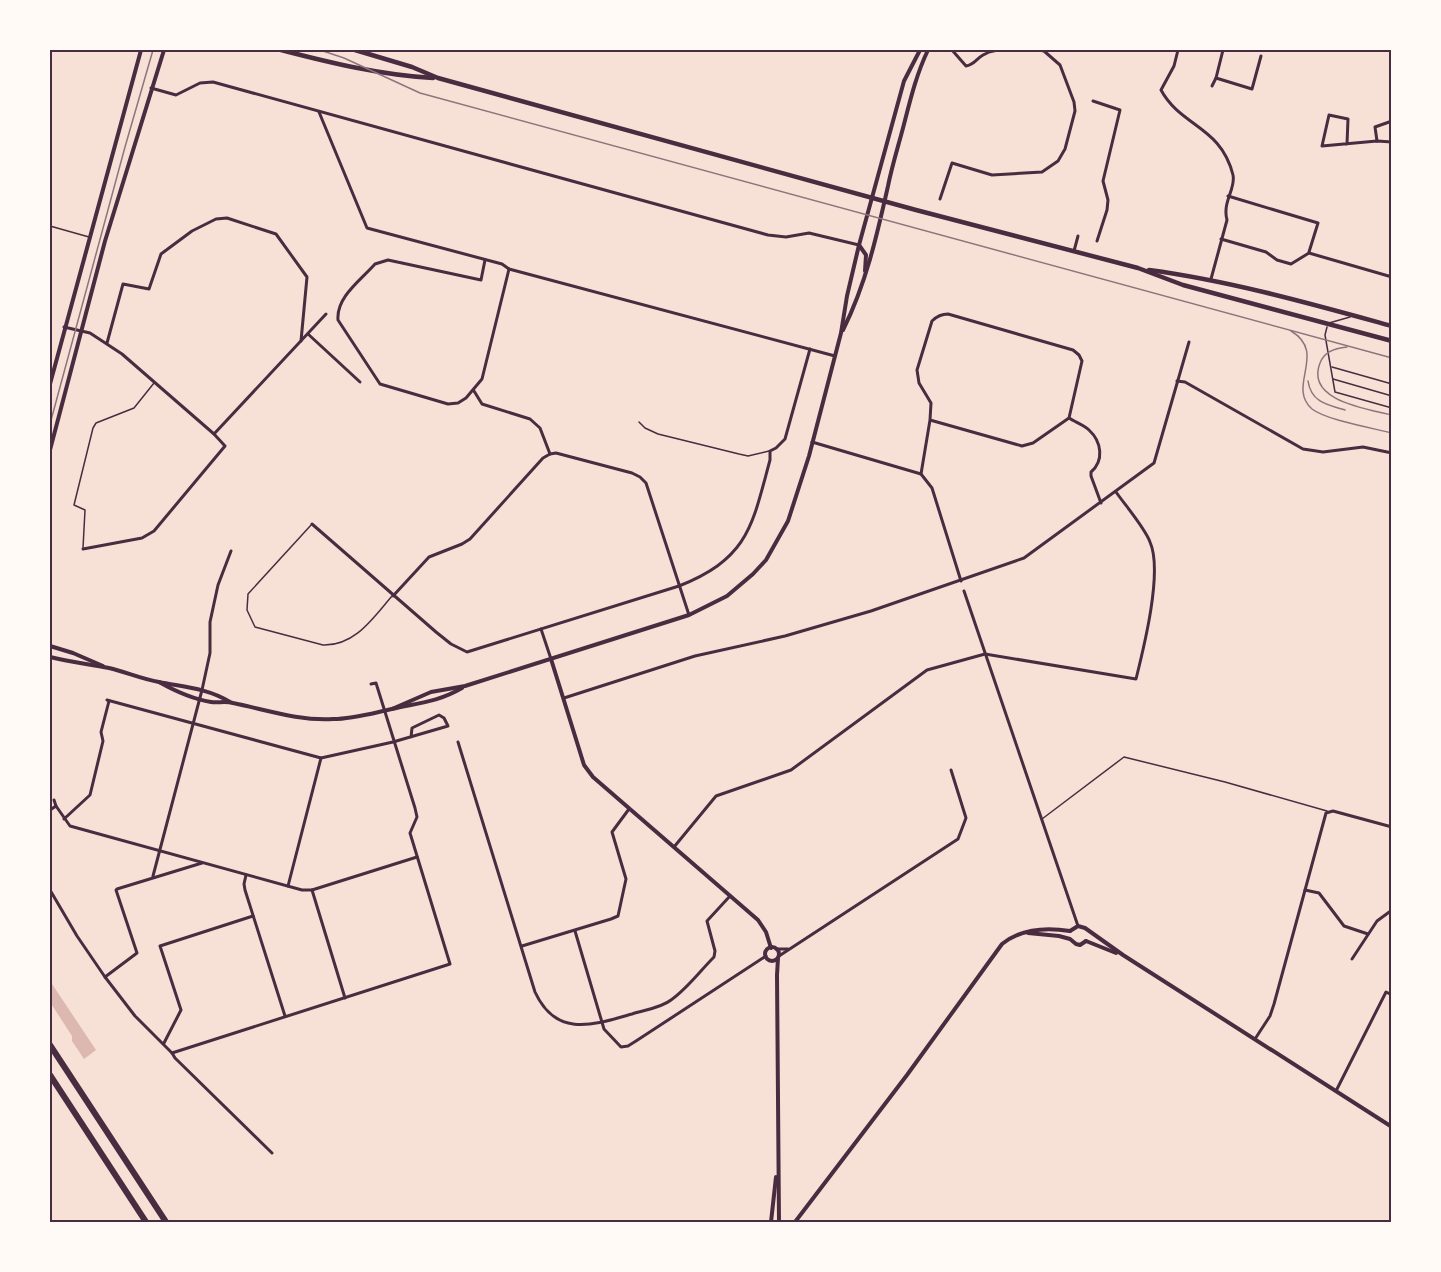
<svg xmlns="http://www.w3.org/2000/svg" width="1441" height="1272" viewBox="0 0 1441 1272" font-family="Montserrat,sans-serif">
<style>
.water{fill:#dcb8b0}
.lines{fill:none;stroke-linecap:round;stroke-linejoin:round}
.service{stroke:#4a2c40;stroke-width:1.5}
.minor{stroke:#4a2c40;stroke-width:3}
.tertiary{stroke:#4a2c40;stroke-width:4}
.secondary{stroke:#4a2c40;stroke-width:4.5}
.motorway{stroke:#4a2c40;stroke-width:6}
.tram{stroke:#8f747c;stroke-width:1.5}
.neatline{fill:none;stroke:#4a2c40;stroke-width:2}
</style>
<rect width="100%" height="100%" fill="#f7e1d7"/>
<polygon class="water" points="50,981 96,1050 84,1059 72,1041 72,1036 50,1002"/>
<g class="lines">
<g class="service">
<polyline points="50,226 89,237"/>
<polyline points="1329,323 1350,317"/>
<polyline points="1327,327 1325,335 1335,392 1392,408"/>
<polyline points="1332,367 1392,384"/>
<polyline points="1333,379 1392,396"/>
<polyline points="639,422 645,428 658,434 739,454 748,456 769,451"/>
<path d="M312 524 248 594 247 610 255 627 323 645C355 646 373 618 392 596"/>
<polyline points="83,548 85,510 74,505 93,428 96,423 134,408 154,383"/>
<polyline points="1042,819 1124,757 1225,782 1327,811"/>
</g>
<g class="minor">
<path d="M952 50 966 66C974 65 976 59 983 55 991 50 1000 50 1009 50"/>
<path d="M1178 50 1174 66 1161 90C1181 127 1221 126 1233 175 1236 189 1222 202 1227 220L1211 279"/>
<polyline points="1223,50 1216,78 1252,89 1261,56"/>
<polyline points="1212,86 1216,78"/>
<polyline points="151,88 176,95 200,83 213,82 768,235 786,237 809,233 859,245"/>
<polyline points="1093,101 1120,110 1103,181 1108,200 1107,210 1097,241"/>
<polyline points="319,112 367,228 502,264 509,269 835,356"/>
<polyline points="1377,141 1375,127 1392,121"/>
<polyline points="1347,144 1348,119 1329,115 1322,146 1377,141 1392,142"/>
<polyline points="1228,196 1318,223 1309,252"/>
<polyline points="940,199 952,163 992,175 1042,172 1058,161 1065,149 1075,111 1074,102 1060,65 1044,51 1039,50"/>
<polyline points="1221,239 1266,252 1277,260 1291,264 1309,253 1392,277"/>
<polyline points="1074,251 1078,236"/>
<path d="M485 260 481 280 388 260 375 264C361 280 336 297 338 320L380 384 448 404 458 403 466 398 482 379 509 269"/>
<polyline points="64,327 90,333 122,354 214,434 225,446 154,531 142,538 83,549"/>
<polyline points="308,334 360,382"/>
<polyline points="107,343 123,284 149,289 161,254 192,231 216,219 227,218 276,234 307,277 301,341"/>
<polyline points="1177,381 1185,382 1303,449 1323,452 1363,447 1392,453"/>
<polyline points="474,391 482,404 530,419 540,428 550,454"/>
<path d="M1069 418C1075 422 1084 425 1089 430 1102 442 1104 461 1091 472V476L1101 503"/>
<polyline points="214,434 326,314"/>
<polyline points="812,442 921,474 932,488 961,581"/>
<path d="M921 474 930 420 1022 446 1033 443 1069 418 1082 361 1079 355 1073 350 948 314C941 314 937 316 932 321L917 370 919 383 931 403 930 420"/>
<path d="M312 524 436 632 451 644 467 652 679 586C749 558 752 526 770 460V451L776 448 785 439 810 349"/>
<polyline points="964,591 1078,926"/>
<polyline points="393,596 429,557 462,544 470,539 543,458 550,454 556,453 632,473 640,477 646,483 689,615"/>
<polyline points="541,629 551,659"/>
<polyline points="564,698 695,656 785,636 871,611 1024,558 1154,463 1189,342"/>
<polyline points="107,700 321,758 288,886"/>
<path d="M458 742 535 992C556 1038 593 1025 632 1014 644 1010 661 1008 671 1000 687 989 700 971 714 957L715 951 707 921 730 896"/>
<polyline points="321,758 393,742 448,726 444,718 439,715 412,728 411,737"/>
<polyline points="54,800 56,806"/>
<polyline points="50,810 56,806 70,826 302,890 312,890 417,857"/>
<polyline points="64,819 90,795 103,741 101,732 109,701"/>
<path d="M674 847 716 796 791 770 927 670 985 654 1136 679C1144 647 1163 571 1150 542 1145 528 1125 505 1116 492"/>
<polyline points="246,875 244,884 245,890 285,1016"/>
<polyline points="153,876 202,690 210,653 210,622 218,585 231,551"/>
<polyline points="50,890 77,936 105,977 135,1016 172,1053 175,1058 272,1153"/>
<polyline points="312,890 345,998"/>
<polyline points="1305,890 1319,893 1344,926 1368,934"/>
<polyline points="575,931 604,1029 621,1047 628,1046 636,1041 766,956"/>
<polyline points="522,946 611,919 618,916 626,879 612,832 629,809"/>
<polyline points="776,949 788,949"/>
<polyline points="779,956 958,839 966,818 951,770"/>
<polyline points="1352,959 1377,921 1392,910"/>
<polyline points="105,977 137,953 116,890 117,889 202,863"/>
<polyline points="1255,1039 1270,1016 1274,1004 1326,813 1333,811 1392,827"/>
<polyline points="164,1043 181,1010 160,946 253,916"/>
<polyline points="172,1053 450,964 410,833 417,817 415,808 376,683 371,684"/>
<polyline points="1336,1091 1386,992 1392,995"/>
</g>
<g class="tertiary">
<polyline points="859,245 866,255 865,271"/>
<path d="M843 330C866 284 877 235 888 186 892 166 898 147 903 128 910 101 916 75 928 50"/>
<polyline points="50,384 141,50"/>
<polyline points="50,450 105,241 164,50"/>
<polyline points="50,646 73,653 103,666"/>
<path d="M50 657C69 662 89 664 109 668 126 672 142 679 159 682 183 687 207 688 230 702"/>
<polyline points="551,659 580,752 584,765 593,777 758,920 766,932 771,948"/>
<path d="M159 682C175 691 192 699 211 702 218 703 226 701 233 703 267 710 299 721 333 719 353 719 373 713 392 709 418 703 438 702 462 688"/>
<polyline points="392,709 431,692 465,686 689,615 727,596 753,574 766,560 788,521 809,456 841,333 847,296 859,245 904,81 920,50"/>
<polyline points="1070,931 1078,926 1085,928 1123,955 1392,1127"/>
<polyline points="1028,933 1059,936 1070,939 1076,944 1080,945 1086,941"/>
<polyline points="1086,941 1116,953"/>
<circle cx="772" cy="954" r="7"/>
<polyline points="778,958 777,975 779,1222"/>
<polyline points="771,1222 776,1177"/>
<path d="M795 1222 907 1075 1002 944C1022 928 1046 927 1070 931"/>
</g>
<g class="secondary">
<path d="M281 50C331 63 381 75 433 78"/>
<polyline points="355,50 412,67 438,78 916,210 1138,268 1183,285 1392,341"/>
<path d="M1149 270C1231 281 1312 304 1392 326"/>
</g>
<g class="motorway">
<polyline points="50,1045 166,1222"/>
<polyline points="50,1075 146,1222"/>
</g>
<g class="tram">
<polyline points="320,50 344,58 420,93 1392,358"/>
<path d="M1291 331C1328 353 1286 386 1312 409 1326 420 1372 428 1392 433"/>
<path d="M1347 347C1335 348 1324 352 1320 363 1305 401 1368 409 1392 415"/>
<path d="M1308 381C1311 402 1327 405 1345 410"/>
<polyline points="50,424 125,147 153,50"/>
</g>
</g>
<rect width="1441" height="1272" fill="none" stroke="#fffaf5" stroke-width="102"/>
<rect x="51" y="51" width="1339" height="1170" class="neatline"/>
</svg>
